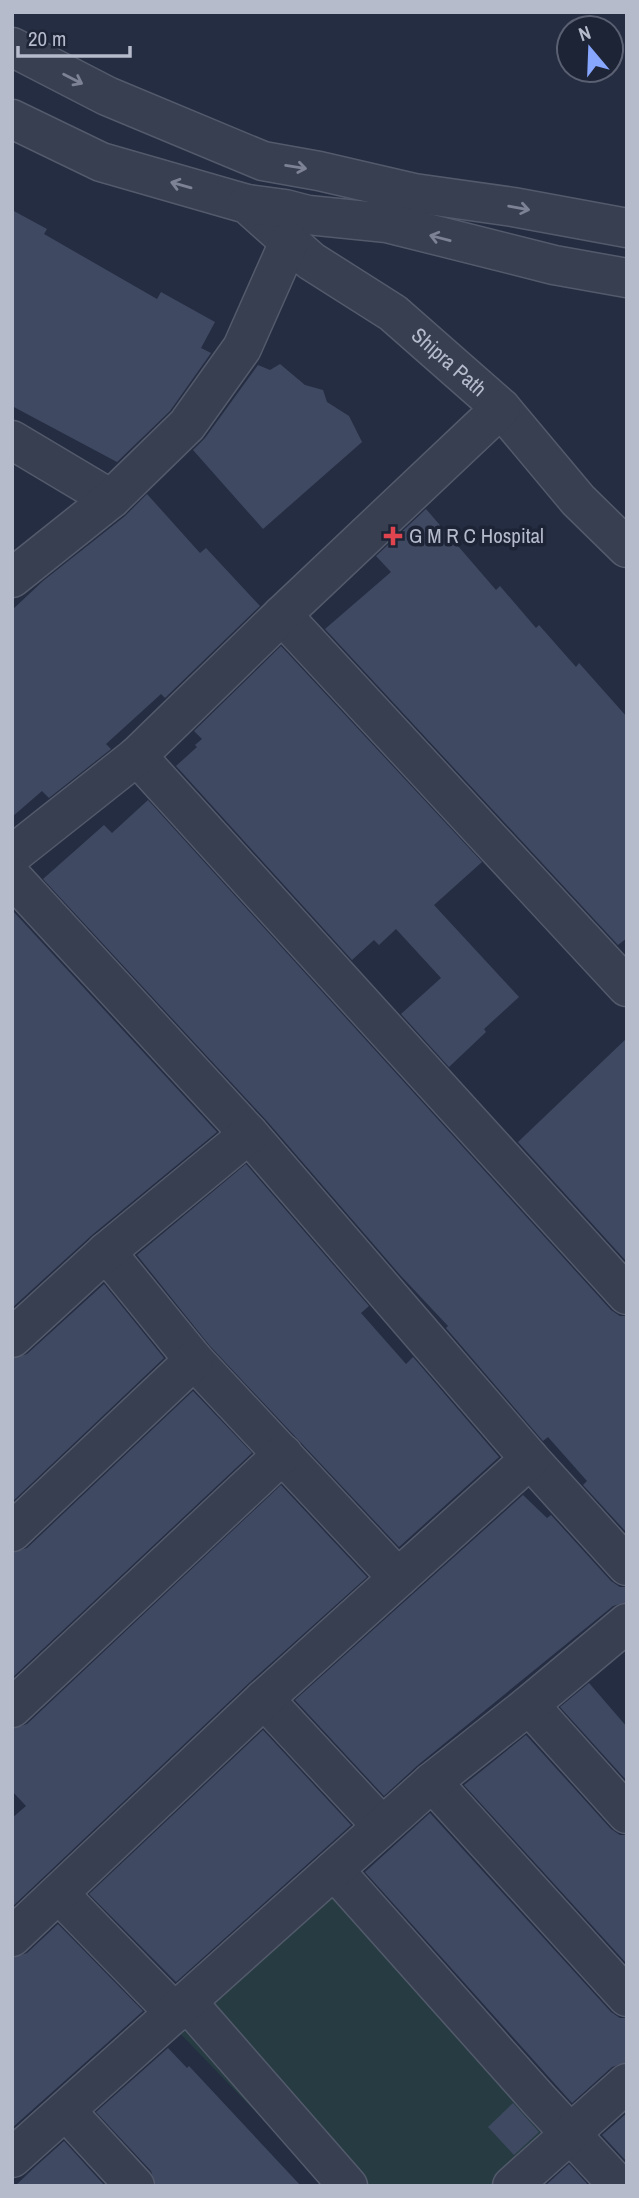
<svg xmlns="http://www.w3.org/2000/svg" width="639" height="2198" viewBox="0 0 639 2198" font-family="'Archivo Narrow',sans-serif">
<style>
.green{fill:#263c42}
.building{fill:#404962}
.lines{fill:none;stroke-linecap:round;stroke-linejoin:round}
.minor-casing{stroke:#535a6b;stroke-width:41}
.minor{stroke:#383f51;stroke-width:38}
.oneway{stroke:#7d8394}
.health-dot{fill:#e0444e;stroke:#1d2436;stroke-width:2.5}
.labels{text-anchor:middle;stroke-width:7;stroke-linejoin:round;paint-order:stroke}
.street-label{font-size:21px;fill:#b5bbcb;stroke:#1d2436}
.poi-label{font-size:21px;fill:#b5bbcb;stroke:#1d2436;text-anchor:start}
</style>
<rect width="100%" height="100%" fill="#242d42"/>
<polygon class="green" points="334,1870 579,2125 513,2186 327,2186 168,2021"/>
<g class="building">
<polygon points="12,210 47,229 44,234 157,299 161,292 215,322 201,348 211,353 170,411 117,462 12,406"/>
<polygon points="280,364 305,385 323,390 327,402 349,416 362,442 263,529 193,450 205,438 258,365 270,370"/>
<polygon points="147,494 200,553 206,548 260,606 165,698 161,694 106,744 111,749 49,798 42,791 12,817 12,610 43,581 125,516"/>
<polygon points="426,509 496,590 500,586 536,628 539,625 576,667 579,663 627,717 627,938 618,945 325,629 391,572 376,556"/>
<polygon points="281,646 482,862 434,905 519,997 484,1029 486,1032 449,1067 401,1014 441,978 396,929 379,945 374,940 352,960 176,766 197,747 195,745 202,739 194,731"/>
<polygon points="148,800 611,1310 620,1316 627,1316 627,1533 583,1485 587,1481 548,1437 543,1441 446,1328 448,1326 401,1276 266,1120 43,879 104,825 112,833"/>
<polygon points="12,910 217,1132 92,1235 12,1308"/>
<polygon points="627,1038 627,1262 518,1142"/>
<polygon points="246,1164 369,1306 361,1313 406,1364 413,1357 499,1457 399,1547 210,1346 137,1255"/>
<polygon points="104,1284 164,1358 12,1502 12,1359 27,1354"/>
<polygon points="193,1391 252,1453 12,1678 12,1553 27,1548"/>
<polygon points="281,1485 367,1577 249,1683 12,1907 12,1818 26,1806 12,1791 12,1729 27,1724"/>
<polygon points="523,1495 547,1518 551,1515 611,1581 620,1587 627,1587 627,1602 613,1606 418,1765 384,1796 295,1700"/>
<polygon points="589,1683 627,1727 627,1781 560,1707"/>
<polygon points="263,1730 351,1825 176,1982 89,1894"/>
<polygon points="526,1735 611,1829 620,1835 627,1835 627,1964 464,1785"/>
<polygon points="430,1813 611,2012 620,2018 627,2018 627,2062 612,2067 572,2103 365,1872"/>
<polygon points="58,1924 143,2011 12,2128 12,1958 27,1953"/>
<polygon points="168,2048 187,2068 189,2066 301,2186 156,2186 151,2171 96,2112"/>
<polygon points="513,2103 539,2132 514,2155 488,2127"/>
<polygon points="627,2113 627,2162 602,2135"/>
<polygon points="64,2141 105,2186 15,2186 35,2167"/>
<polygon points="569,2164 589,2186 545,2186"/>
</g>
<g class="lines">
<defs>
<g id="minor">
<polyline points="12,47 107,96 263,161 319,171 414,193 513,207 627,228"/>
<path id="s1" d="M12 119 101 162 247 204 311 261 393 313 501 408 578 500 627 548"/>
<polyline points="247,204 285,209 308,215 387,223 554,265 627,278"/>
<polyline points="12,440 111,499"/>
<polyline points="12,578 111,499 187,425 242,348 289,242"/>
<polyline points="282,615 627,987"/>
<polyline points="137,756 627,1295"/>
<polyline points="12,855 137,756 282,615 501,408"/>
<polyline points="12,877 249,1134 530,1459 627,1566"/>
<polyline points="106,1252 194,1360 398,1578"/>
<polyline points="12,1338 106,1252 249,1134"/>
<polyline points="12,1532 194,1360"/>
<polyline points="264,1699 382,1826"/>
<polyline points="529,1705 627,1814"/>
<polyline points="12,1708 283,1454"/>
<polyline points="432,1782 627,1997"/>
<polyline points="334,1870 539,2100 619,2186"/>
<polyline points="59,1894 175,2013"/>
<polyline points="12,1937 264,1699 530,1459"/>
<polyline points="187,2002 348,2186"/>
<polyline points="66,2111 135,2186"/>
<polyline points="12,2158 432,1782 529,1705 627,1623"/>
<polyline points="512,2186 627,2083"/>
</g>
</defs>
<use href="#minor" class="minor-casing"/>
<use href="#minor" class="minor"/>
</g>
<defs><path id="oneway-shaft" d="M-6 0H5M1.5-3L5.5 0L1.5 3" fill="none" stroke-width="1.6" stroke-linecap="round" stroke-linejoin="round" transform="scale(1.75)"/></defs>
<g class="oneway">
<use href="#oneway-shaft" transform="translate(73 79) rotate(27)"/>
<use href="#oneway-shaft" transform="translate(296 167) rotate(9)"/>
<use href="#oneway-shaft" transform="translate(181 185) rotate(-164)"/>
<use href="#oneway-shaft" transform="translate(519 208) rotate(10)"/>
<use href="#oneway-shaft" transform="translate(440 238) rotate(-165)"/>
</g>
<path class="health-dot" d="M389.5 525.5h7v7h7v7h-7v7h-7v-7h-7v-7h7z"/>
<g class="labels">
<g class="street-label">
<text dy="7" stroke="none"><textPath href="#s1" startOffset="508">Shipra Path</textPath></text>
</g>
<g class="poi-label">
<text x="409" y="543">G M R C Hospital</text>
</g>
</g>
<rect width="639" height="2198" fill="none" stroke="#b5bbcb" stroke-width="28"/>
<g transform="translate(590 49) rotate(341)"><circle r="33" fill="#1d2436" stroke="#5a6072" stroke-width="2"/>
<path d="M0-5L12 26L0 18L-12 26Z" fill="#87a6fe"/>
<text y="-10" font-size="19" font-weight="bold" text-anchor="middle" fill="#b5bbcb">N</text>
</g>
<path d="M18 46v10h112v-10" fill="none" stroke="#b5bbcb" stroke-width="3.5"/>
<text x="28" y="46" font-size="21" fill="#b5bbcb" stroke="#1d2436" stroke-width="5" paint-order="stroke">20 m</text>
</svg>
